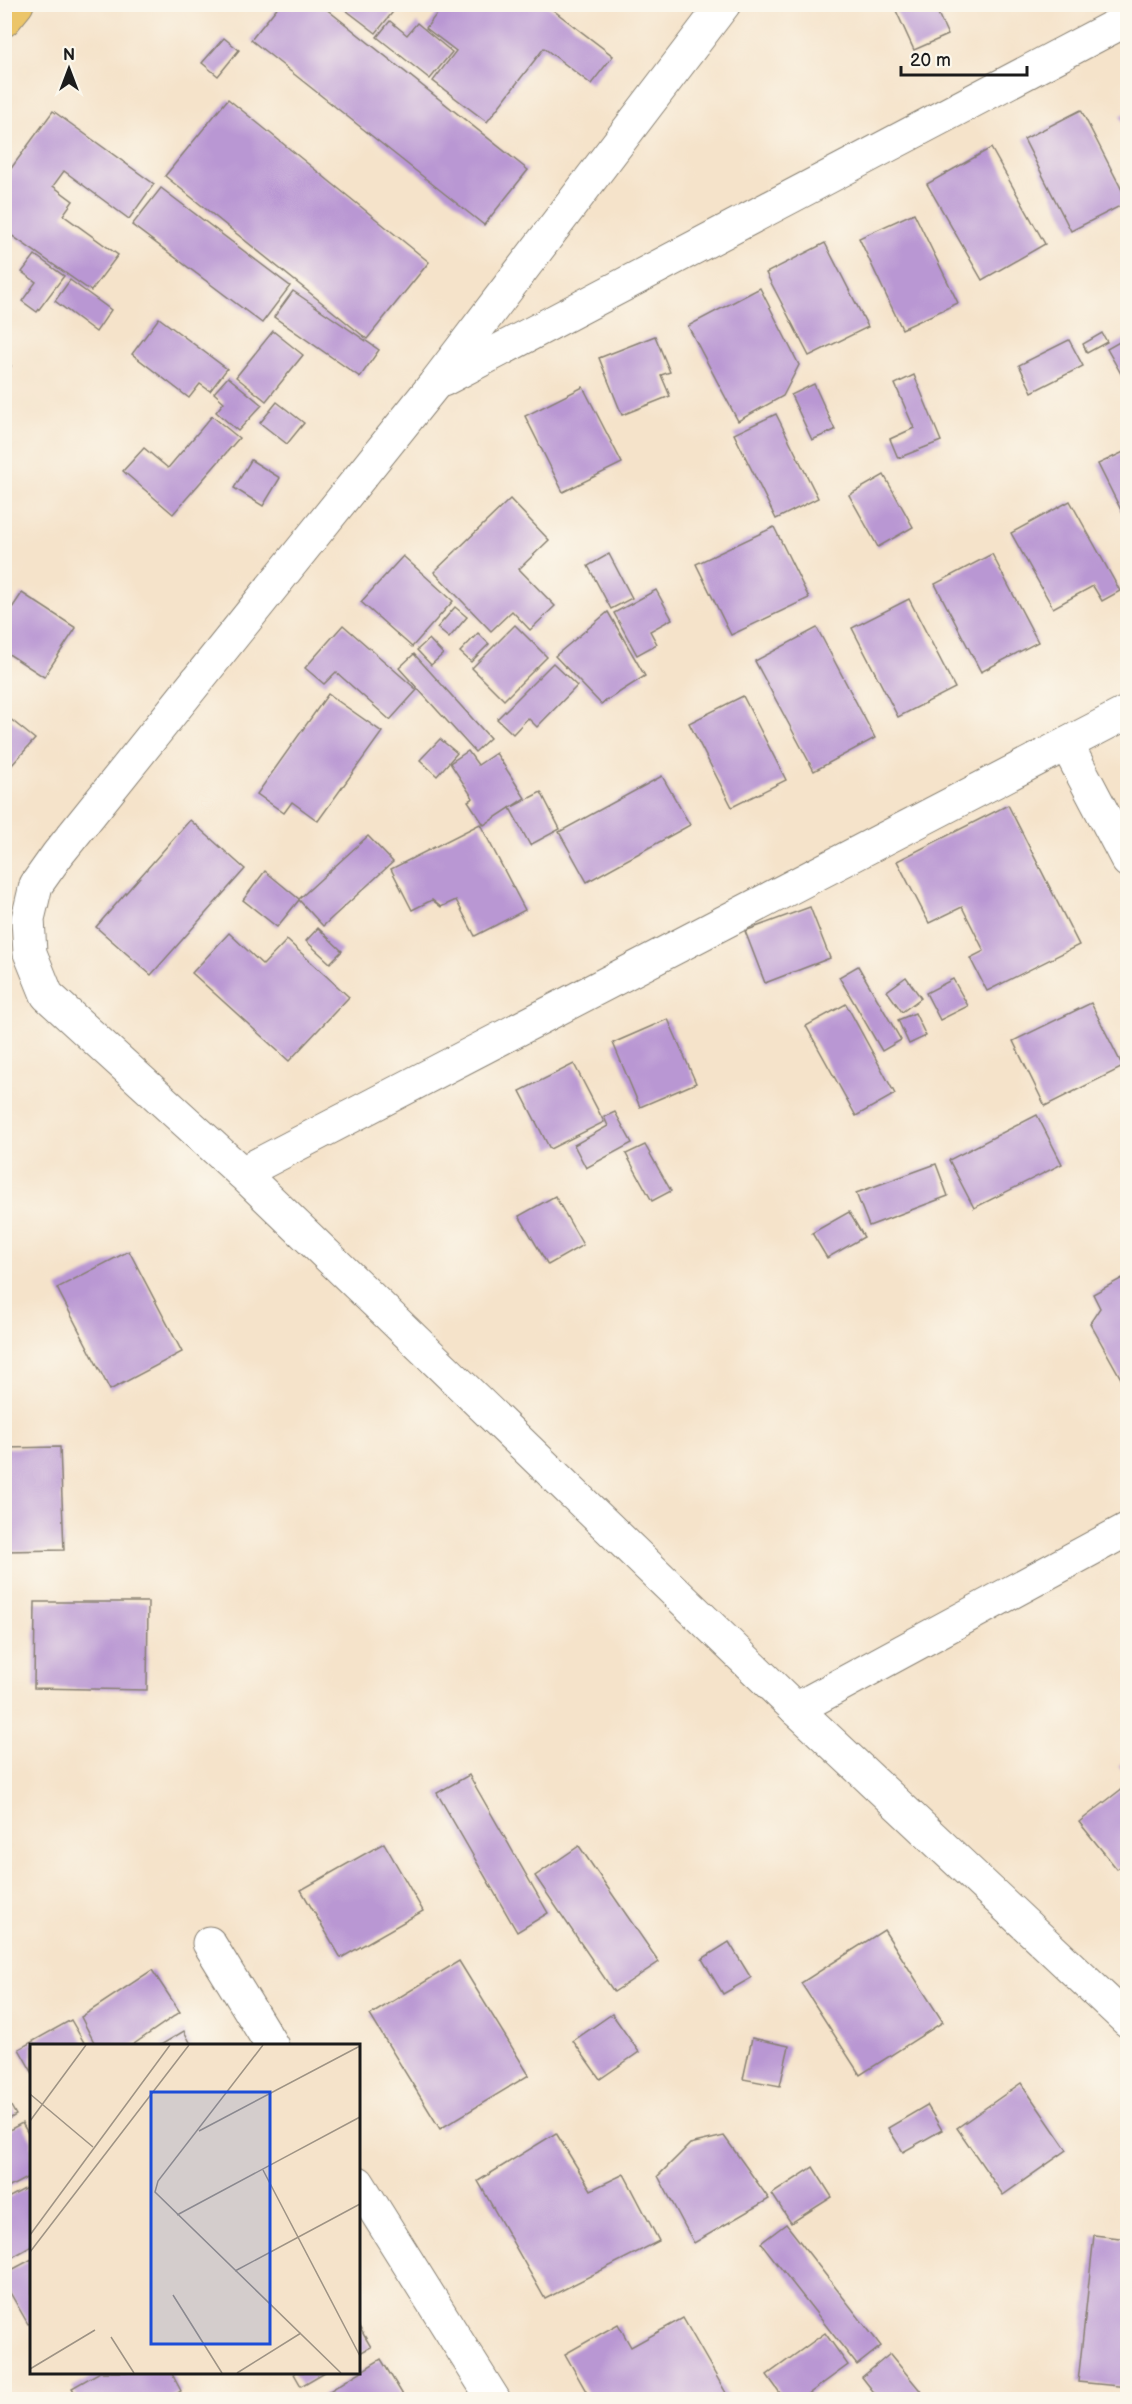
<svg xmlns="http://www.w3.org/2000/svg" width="1132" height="2404" viewBox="0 0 1132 2404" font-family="'Balsamiq Sans',sans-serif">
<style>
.building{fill:#b997d3}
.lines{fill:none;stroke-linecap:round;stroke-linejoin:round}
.street-casing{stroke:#888073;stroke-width:35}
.primary-casing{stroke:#888073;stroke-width:35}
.street{stroke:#fff;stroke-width:33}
.primary{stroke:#ecc569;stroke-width:33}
.inset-road{fill:none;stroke:#9e9384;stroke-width:1.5}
.view{fill:#1d4ed8;fill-opacity:0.15;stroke:#1d4ed8;stroke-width:3}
.inset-edge{fill:none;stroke:#1c1c1c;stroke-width:3}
</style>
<rect width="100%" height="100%" fill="#fbf7ec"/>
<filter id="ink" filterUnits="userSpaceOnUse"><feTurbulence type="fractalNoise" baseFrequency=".0167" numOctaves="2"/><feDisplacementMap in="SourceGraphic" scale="12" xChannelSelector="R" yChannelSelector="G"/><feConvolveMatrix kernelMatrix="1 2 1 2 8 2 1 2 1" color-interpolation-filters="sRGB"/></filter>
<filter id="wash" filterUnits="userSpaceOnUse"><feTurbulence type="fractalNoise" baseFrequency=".008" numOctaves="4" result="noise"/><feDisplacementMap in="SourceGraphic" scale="24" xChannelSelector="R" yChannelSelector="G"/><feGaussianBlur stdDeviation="1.35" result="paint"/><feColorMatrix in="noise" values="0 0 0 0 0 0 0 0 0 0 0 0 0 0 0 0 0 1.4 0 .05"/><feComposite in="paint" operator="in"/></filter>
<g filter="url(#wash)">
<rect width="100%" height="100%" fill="#f5e3ca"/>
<g id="blocks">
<g class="building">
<polygon points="280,4 320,4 528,170 484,225 251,40"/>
<polygon points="338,4 392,4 396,8 376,33"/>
<polygon points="444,4 545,4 613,56 591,84 544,48 487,122 433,81 456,51 426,28"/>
<polygon points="893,4 940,4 935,7 948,35 914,50"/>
<polygon points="390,21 407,35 417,23 452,52 430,79 377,37"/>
<polygon points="224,38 239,50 218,76 202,63"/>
<polygon points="228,99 429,262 367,339 165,176"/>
<polygon points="1081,110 1128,202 1071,231 1024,139"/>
<polygon points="53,111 154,184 129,219 64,171 53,186 73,201 63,215 118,255 91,291 4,230 4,178"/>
<polygon points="1128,112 1128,132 1120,116"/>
<polygon points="991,148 1045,244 982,280 927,184"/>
<polygon points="161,188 290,286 262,323 132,225"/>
<polygon points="914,213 958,303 902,329 859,238"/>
<polygon points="825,243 868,327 809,356 766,273"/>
<polygon points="35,255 64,276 37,312 22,301 36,282 22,272"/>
<polygon points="70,280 111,310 96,332 55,301"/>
<polygon points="760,288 799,365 783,396 738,421 688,326"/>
<polygon points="293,291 379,350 360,377 274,317"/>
<polygon points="159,318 227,369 210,391 200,384 189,398 132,354"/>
<polygon points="273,331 303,355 266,401 236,377"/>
<polygon points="1102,333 1107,342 1087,353 1083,344"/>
<polygon points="655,336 670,372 661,375 670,396 622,415 599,358"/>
<polygon points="1128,337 1128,386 1107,349"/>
<polygon points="1069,340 1083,366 1032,392 1019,365"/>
<polygon points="4,361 11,366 4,375"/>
<polygon points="914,375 941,441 898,458 890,439 914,428 895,384"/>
<polygon points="228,377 262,405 238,431 216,412 224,402 214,393"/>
<polygon points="814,384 835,430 812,440 791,395"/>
<polygon points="583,387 622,463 563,492 525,416"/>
<polygon points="277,402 304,423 287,444 260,423"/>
<polygon points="776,414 818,498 776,519 734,434"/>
<polygon points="212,416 239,438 173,514 123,471 144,448 168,468"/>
<polygon points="1128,450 1128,524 1098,464"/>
<polygon points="251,460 280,478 263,506 234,488"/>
<polygon points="884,475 913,527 878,547 849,495"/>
<polygon points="510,499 549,540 519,569 555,606 530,630 512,611 491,631 434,572"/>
<polygon points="1070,501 1120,591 1102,601 1093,586 1053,608 1011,533"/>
<polygon points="774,527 809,598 731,635 696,564"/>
<polygon points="609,554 632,598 611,609 588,566"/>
<polygon points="992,554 1038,642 981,672 935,584"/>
<polygon points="403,556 453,601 412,647 361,602"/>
<polygon points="656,590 672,619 650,631 657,644 637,655 614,613"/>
<polygon points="22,593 76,628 44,677 4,651 4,620"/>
<polygon points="909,599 955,688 898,717 852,628"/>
<polygon points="455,607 467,617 449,638 437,628"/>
<polygon points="608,612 645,676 601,704 555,656"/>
<polygon points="343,625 417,690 390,720 336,672 324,684 305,668"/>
<polygon points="515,625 547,657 504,700 472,668"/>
<polygon points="817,628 875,738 814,771 755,661"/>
<polygon points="478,633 489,644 471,662 460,652"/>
<polygon points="429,639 443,654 431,665 417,650"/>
<polygon points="414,654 490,738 475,752 399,668"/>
<polygon points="553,663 577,686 537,727 528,718 513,734 497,719"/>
<polygon points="328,694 382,732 318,821 292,802 284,813 257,794"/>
<polygon points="743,696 786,780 732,807 689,723"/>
<polygon points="4,714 35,739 4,774"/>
<polygon points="440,739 457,753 437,776 420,760"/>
<polygon points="468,751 478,765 496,753 525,798 484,825 468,801 473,798 450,763"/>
<polygon points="662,776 690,825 587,882 559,832"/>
<polygon points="541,792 560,829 530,845 510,808"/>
<polygon points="1008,805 1079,945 987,991 970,958 984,951 962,907 929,923 897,861"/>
<polygon points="190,820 245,869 151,975 96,927"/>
<polygon points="480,824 525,910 475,936 456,900 441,907 432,900 412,910 391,869"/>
<polygon points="368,836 393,862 323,926 299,900 277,927 243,900 265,871 299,899"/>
<polygon points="810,907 830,958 765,983 745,931"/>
<polygon points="318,928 342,951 330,963 306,941"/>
<polygon points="229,933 263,965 287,940 349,997 289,1061 192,973"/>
<polygon points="858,966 901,1040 882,1051 839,977"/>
<polygon points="906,977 921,998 902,1012 887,991"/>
<polygon points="953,979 968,1006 940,1020 926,993"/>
<polygon points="1091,1003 1123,1067 1045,1106 1013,1041"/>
<polygon points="846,1004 895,1094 856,1116 806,1026"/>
<polygon points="915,1013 926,1036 909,1044 898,1020"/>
<polygon points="668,1019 696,1083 640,1107 613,1043"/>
<polygon points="574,1064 604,1122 550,1149 520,1091"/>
<polygon points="615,1112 632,1143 586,1168 574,1145 608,1126 604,1117"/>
<polygon points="1037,1115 1062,1164 974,1208 949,1160"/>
<polygon points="645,1145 671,1191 652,1201 626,1154"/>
<polygon points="936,1164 948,1196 869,1226 856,1193"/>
<polygon points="555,1196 583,1245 548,1265 519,1216"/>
<polygon points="849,1212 864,1237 827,1258 812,1233"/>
<polygon points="129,1251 182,1352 110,1390 57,1288"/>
<polygon points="1128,1275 1128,1391 1090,1323 1100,1308 1093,1294"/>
<polygon points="60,1447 64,1550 4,1551 4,1448"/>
<polygon points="35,1602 148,1602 147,1690 34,1688"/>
<polygon points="1128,1759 1128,1776 1119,1766"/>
<polygon points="469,1775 548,1913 517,1932 437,1793"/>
<polygon points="1128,1784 1128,1861 1117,1869 1079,1822"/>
<polygon points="384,1843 423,1911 341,1958 301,1890"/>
<polygon points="579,1846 659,1962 614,1992 535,1876"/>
<polygon points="884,1930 943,2022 860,2075 801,1983"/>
<polygon points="729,1942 751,1978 723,1994 702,1959"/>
<polygon points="459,1961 529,2075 440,2129 370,2015"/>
<polygon points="152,1970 180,2012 131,2046 96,2046 81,2017"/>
<polygon points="612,2014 639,2052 600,2079 573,2041"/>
<polygon points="71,2020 86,2046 32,2046 32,2072 19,2049"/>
<polygon points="184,2031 192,2046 159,2046"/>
<polygon points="752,2038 789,2046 780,2086 743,2079"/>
<polygon points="1021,2083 1067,2150 1003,2195 957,2128"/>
<polygon points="4,2094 16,2115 4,2122"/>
<polygon points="927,2105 942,2130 903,2152 888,2128"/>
<polygon points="22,2123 32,2140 32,2175 4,2190 4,2133"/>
<polygon points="556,2133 591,2190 624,2174 659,2241 545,2299 478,2181"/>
<polygon points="724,2136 769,2199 694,2243 658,2176 690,2144"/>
<polygon points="813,2167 832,2197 791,2223 772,2194"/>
<polygon points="32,2185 32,2246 4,2262 4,2200"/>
<polygon points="786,2224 881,2346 857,2365 761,2243"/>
<polygon points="1094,2235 1128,2239 1128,2387 1078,2382"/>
<polygon points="32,2259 32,2323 28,2324 4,2282 4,2274"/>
<polygon points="683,2318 730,2400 591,2400 565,2354 618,2324 631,2347"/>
<polygon points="358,2325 371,2347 358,2354"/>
<polygon points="825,2333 848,2365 800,2400 785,2400 767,2375"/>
<polygon points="890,2354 928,2400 880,2400 862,2377"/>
<polygon points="381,2359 406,2400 315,2400"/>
<polygon points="100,2372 171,2372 181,2391 167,2400 79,2400 72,2388"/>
<polygon points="293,2372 325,2372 301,2386"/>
</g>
</g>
</g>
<g filter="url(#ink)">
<use href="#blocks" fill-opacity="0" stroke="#888073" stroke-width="1.5"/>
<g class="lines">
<defs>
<g id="street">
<polyline points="724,4 434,385 58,854 36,885 28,919 30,953 47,995 242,1173 796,1709 1128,2021"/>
<polyline points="443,380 1128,19"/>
<polyline points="1067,745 1128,861"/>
<polyline points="242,1173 1128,712"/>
<polyline points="796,1709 1128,1529"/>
<polyline points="209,1943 272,2046"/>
<polyline points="358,2183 494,2400"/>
</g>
<polyline id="primary" points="4,20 17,4"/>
</defs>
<use href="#street" class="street-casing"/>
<use href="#primary" class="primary-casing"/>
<use href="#street" class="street"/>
<use href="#primary" class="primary"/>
</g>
</g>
<g transform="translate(30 2044)">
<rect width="330" height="330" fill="#f5e3ca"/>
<path class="inset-road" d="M233 1 128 137 125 148 311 329M0 50 63 103M0 77 56 1M169 87 330 2M233 126 330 312M147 171 330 73M0 191 140 1M0 208 159 1M205 227 330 160M143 251 192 329M81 293 104 329M0 325 65 286M207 329 271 289"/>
<path class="view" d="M121 48H240V300H121Z"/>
<rect width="330" height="330" class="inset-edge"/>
</g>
<rect width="1132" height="2404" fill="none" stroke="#fbf7ec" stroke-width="24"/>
<g transform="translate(69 69)" stroke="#fbf7ec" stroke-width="4.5" paint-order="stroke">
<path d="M0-4.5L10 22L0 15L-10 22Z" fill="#1c1c1c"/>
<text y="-9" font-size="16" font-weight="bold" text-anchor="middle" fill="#1c1c1c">N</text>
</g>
<path d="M901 66v9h126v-9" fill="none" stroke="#1c1c1c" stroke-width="3"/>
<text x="910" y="66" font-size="18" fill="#1c1c1c" stroke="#fbf7ec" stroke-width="4.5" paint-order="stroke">20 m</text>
</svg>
